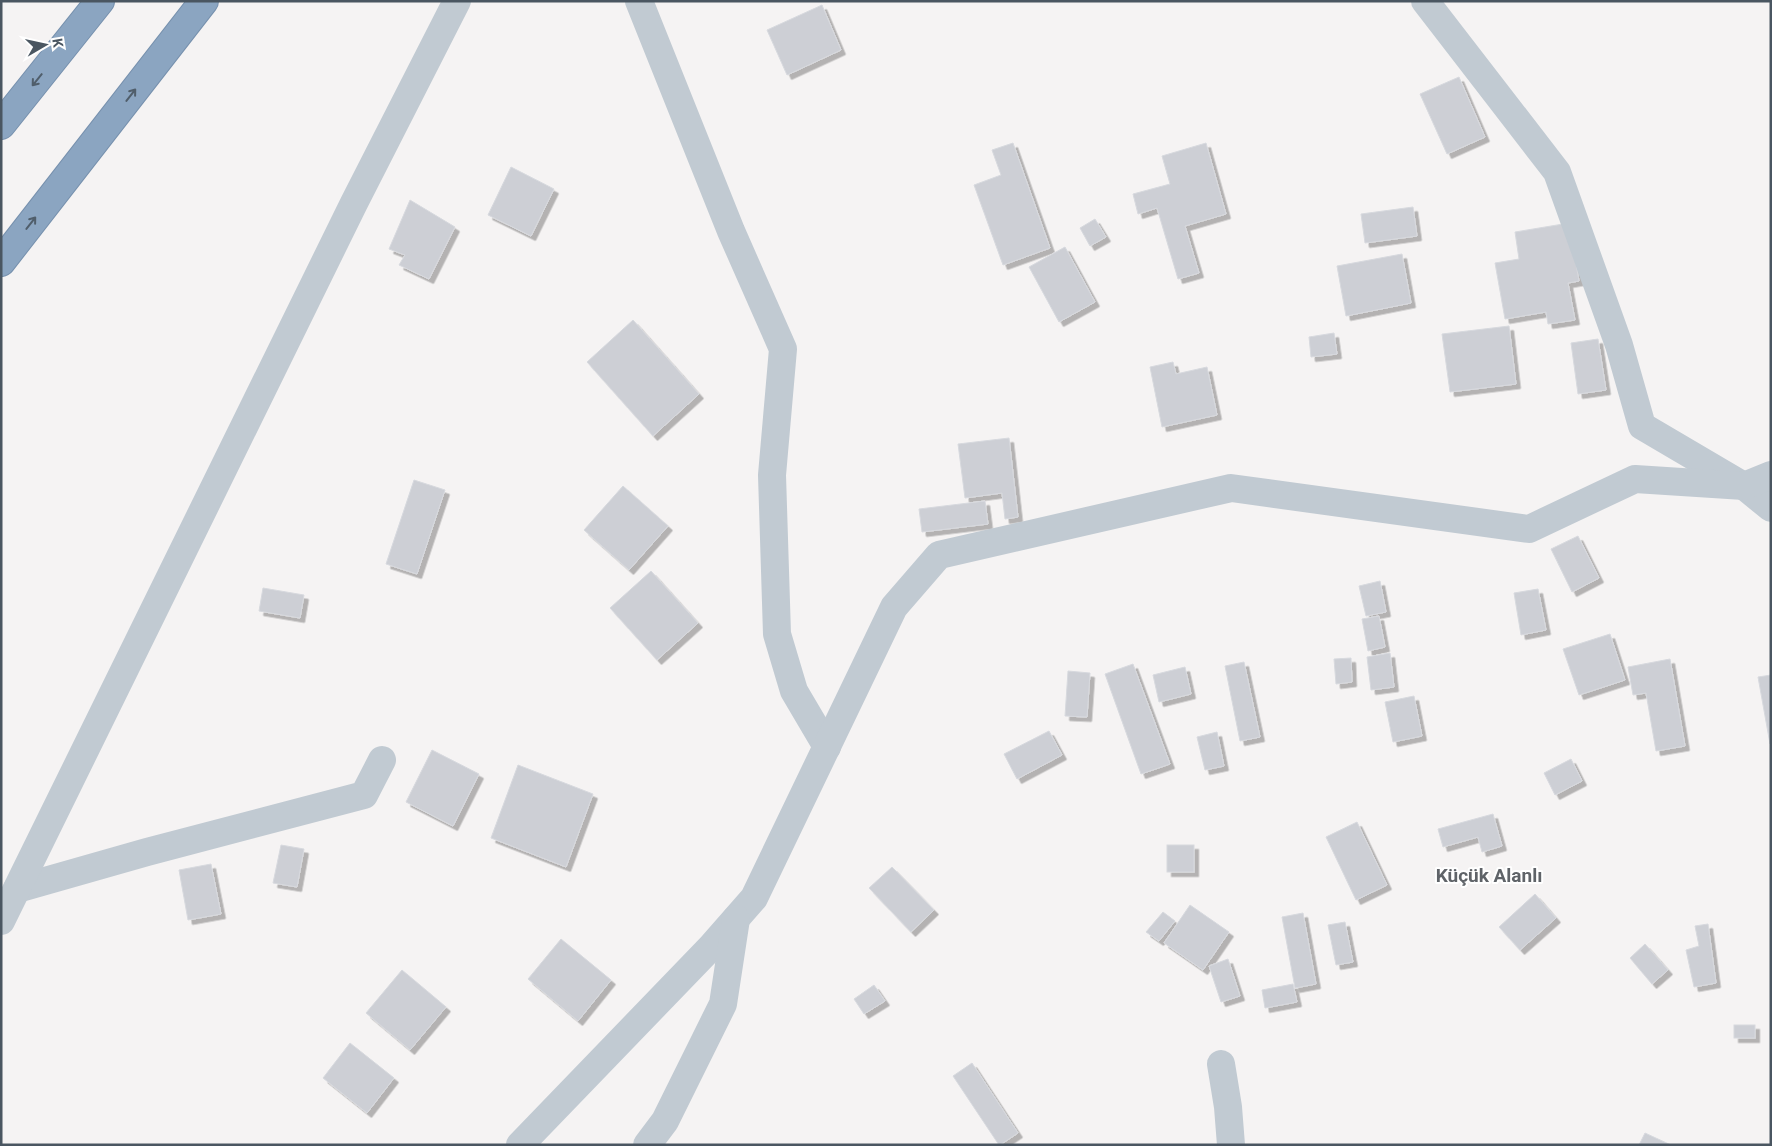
<svg xmlns="http://www.w3.org/2000/svg" width="1772" height="1146" viewBox="0 0 1772 1146" font-family="Roboto,sans-serif">
<style>
.building{fill:#cdcfd5;stroke:#d7d9de;filter:url(#shadow)}
.lines{fill:none;stroke-linecap:round;stroke-linejoin:round}
.motorway-casing{stroke:#7690ad;stroke-width:30}
.minor{stroke:#c1cad2;stroke-width:28}
.motorway{stroke:#8ba5c1;stroke-width:28}
.oneway{stroke:#505e6b}
.labels{text-anchor:middle;stroke-width:4;stroke-linejoin:round;paint-order:stroke}
.quarter-label{font-size:19px;font-weight:bold;fill:#5f6368;stroke:#fff}
</style>
<defs>
<filter id="shadow"><feDropShadow dx="4.5" dy="4.5" stdDeviation="0" flood-color="#0004"/></filter>
</defs>
<rect width="100%" height="100%" fill="#f5f3f3"/>
<g class="building">
<polygon points="822,5 841,50 787,75 767,30"/>
<polygon points="1459,77 1485,137 1447,154 1420,94"/>
<polygon points="1013,143 1050,248 1003,265 974,185 1001,175 992,150"/>
<polygon points="1206,143 1226,214 1185,226 1199,273 1178,279 1157,208 1138,214 1133,194 1170,184 1162,156"/>
<polygon points="511,167 554,189 531,236 488,215"/>
<polygon points="410,200 455,227 429,279 399,265 405,255 389,249"/>
<polygon points="1413,207 1417,236 1365,243 1361,214"/>
<polygon points="1095,219 1106,237 1090,246 1080,228"/>
<polygon points="1569,223 1579,281 1568,283 1575,320 1548,324 1546,312 1505,319 1495,263 1519,259 1515,232"/>
<polygon points="1065,247 1095,302 1059,322 1029,267"/>
<polygon points="1402,254 1411,303 1346,316 1337,266"/>
<polygon points="633,320 699,394 653,436 587,362"/>
<polygon points="1509,326 1516,384 1450,392 1442,334"/>
<polygon points="1334,333 1337,354 1311,357 1309,337"/>
<polygon points="1598,339 1606,390 1578,394 1571,343"/>
<polygon points="1173,362 1176,374 1207,367 1217,415 1162,427 1150,367"/>
<polygon points="1009,438 1018,517 1005,519 1002,493 965,498 958,444"/>
<polygon points="414,480 445,490 417,574 386,564"/>
<polygon points="623,486 668,526 629,570 584,530"/>
<polygon points="985,501 988,524 922,532 919,509"/>
<polygon points="1578,536 1599,578 1572,592 1551,549"/>
<polygon points="651,571 698,623 657,660 610,608"/>
<polygon points="1380,581 1386,612 1366,616 1359,586"/>
<polygon points="263,588 304,595 300,618 259,611"/>
<polygon points="1538,589 1546,630 1521,635 1514,593"/>
<polygon points="1379,616 1385,647 1368,651 1362,619"/>
<polygon points="1610,634 1625,680 1579,695 1563,649"/>
<polygon points="1390,653 1394,687 1371,690 1367,657"/>
<polygon points="1351,658 1352,682 1336,684 1334,659"/>
<polygon points="1670,659 1685,746 1656,751 1646,693 1633,695 1628,667"/>
<polygon points="1244,662 1260,737 1240,741 1225,666"/>
<polygon points="1133,664 1170,764 1141,774 1105,674"/>
<polygon points="1185,667 1191,694 1159,702 1153,675"/>
<polygon points="1068,671 1090,673 1087,717 1065,716"/>
<polygon points="1771,675 1771,744 1770,744 1758,677"/>
<polygon points="1414,696 1422,736 1393,742 1385,702"/>
<polygon points="1049,731 1062,755 1017,779 1004,754"/>
<polygon points="1217,732 1224,766 1205,770 1197,737"/>
<polygon points="432,750 479,774 453,826 406,802"/>
<polygon points="1571,759 1582,781 1555,795 1544,773"/>
<polygon points="518,765 593,794 566,867 491,838"/>
<polygon points="1493,814 1502,846 1482,852 1478,837 1443,847 1438,829"/>
<polygon points="1357,822 1387,885 1356,900 1326,837"/>
<polygon points="281,845 304,849 297,887 273,883"/>
<rect x="1167" y="845" width="27" height="27"/>
<polygon points="211,864 221,914 188,920 179,870"/>
<polygon points="892,867 934,910 911,932 869,888"/>
<polygon points="1535,894 1556,918 1520,950 1499,927"/>
<polygon points="1190,905 1229,932 1203,970 1164,943"/>
<polygon points="1163,912 1175,921 1159,941 1146,932"/>
<polygon points="1303,913 1316,984 1295,988 1282,917"/>
<polygon points="1345,922 1353,962 1336,965 1328,925"/>
<polygon points="1708,924 1716,983 1694,987 1686,950 1699,946 1695,926"/>
<polygon points="561,939 611,980 578,1021 528,979"/>
<polygon points="1645,944 1668,970 1652,984 1630,958"/>
<polygon points="1228,959 1240,996 1221,1002 1209,966"/>
<polygon points="402,970 446,1007 410,1050 366,1013"/>
<polygon points="1293,984 1297,1002 1265,1008 1262,990"/>
<polygon points="874,985 885,1001 864,1014 854,999"/>
<rect x="1734" y="1025" width="21" height="13"/>
<polygon points="350,1043 394,1078 367,1113 323,1078"/>
<polygon points="972,1063 1018,1133 1000,1145 999,1145 953,1076"/>
<polygon points="1645,1133 1671,1145 1639,1145"/>
</g>
<g class="lines">
<defs>
<g id="motorway">
<polyline points="1,125 100,1"/>
<polyline points="1,262 204,1"/>
</g>
</defs>
<use href="#motorway" class="motorway-casing"/>
<g class="minor">
<polyline points="639,1 731,231 783,349 772,475 777,634 794,691 827,747"/>
<polyline points="1425,1 1557,172 1619,345 1642,426 1744,486 1771,508"/>
<polyline points="17,889 147,852 364,795 382,760"/>
<polyline points="1,921 354,203 457,1"/>
<polyline points="1221,1064 1228,1107 1231,1145"/>
<polyline points="520,1145 711,947 754,898 894,607 939,555 1231,488 1529,529 1635,479 1744,486 1771,475"/>
<polyline points="647,1145 665,1121 723,1004 736,919"/>
</g>
<use href="#motorway" class="motorway"/>
</g>
<defs><path id="oneway-shaft" d="M-6 0H5M1.5-3L5.5 0L1.5 3" fill="none" stroke-width="1.6" stroke-linecap="round" stroke-linejoin="round" transform="scale(1.25)"/></defs>
<g class="oneway">
<use href="#oneway-shaft" transform="translate(37 80) rotate(129)"/>
<use href="#oneway-shaft" transform="translate(131 95) rotate(-52)"/>
<use href="#oneway-shaft" transform="translate(31 223) rotate(-52)"/>
</g>
<g class="labels">
<g class="quarter-label">
<text x="1489" y="882">Küçük Alanlı</text>
</g>
</g>
<rect width="1772" height="1146" fill="none" stroke="#4a5661" stroke-width="5"/>
<g transform="translate(45 45) rotate(81)" stroke="#ffffff" stroke-width="4" paint-order="stroke">
<path d="M0-4L9 19L0 12L-9 19Z" fill="#4a5661"/>
<text y="-8" font-size="14" font-weight="bold" text-anchor="middle" fill="#4a5661">K</text>
</g>
</svg>
